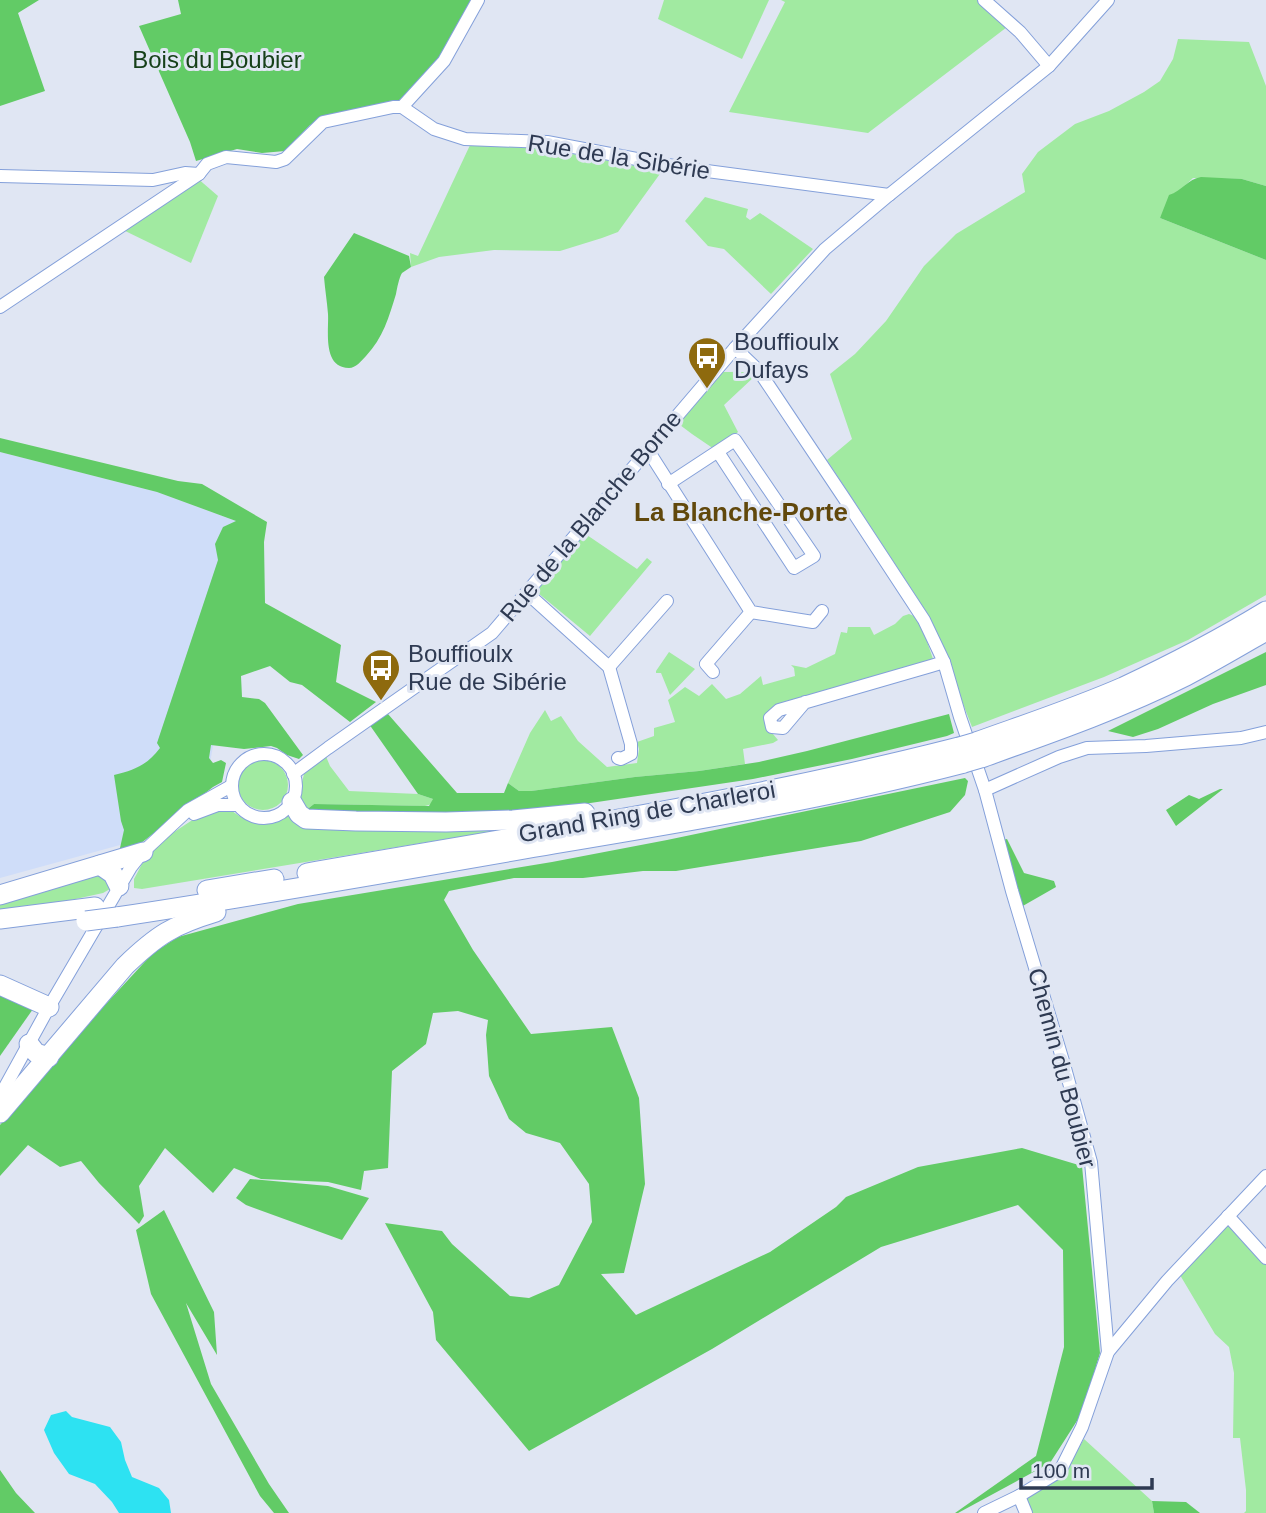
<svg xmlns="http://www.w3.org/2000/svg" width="1266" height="1513" viewBox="0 0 1266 1513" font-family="Helvetica,sans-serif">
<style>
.built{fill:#cfddf9}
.green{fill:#a1eaa1}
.forest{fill:#62cb66}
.water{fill:#2de2f2}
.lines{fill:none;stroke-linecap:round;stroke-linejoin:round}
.minor-casing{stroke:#84a0da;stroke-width:14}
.highway-casing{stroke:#84a0da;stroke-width:21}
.minor{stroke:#fff;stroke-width:12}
.highway{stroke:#fff;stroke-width:19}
.highway-bridge-casing{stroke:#84a0da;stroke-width:21;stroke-linecap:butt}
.highway-bridge{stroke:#fff;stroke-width:19}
.labels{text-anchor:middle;stroke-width:6;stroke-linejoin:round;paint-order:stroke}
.park-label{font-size:24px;fill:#164019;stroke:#e0e6f3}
.street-label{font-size:24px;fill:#2e3a52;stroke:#e0e6f3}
.poi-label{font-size:24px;fill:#2e3a52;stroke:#e0e6f3;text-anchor:start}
.neighbourhood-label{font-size:26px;font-weight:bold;fill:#61480c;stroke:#e0e6f3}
</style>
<rect width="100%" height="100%" fill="#e0e6f3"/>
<polygon class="built" points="0,452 157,492 244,524 223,687 207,781 131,842 0,878"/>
<g class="green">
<polygon points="664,0 769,0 742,59 658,19"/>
<polygon points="781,0 984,0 1011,24 868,133 729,112 785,2"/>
<polygon points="1178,39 1249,42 1266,86 1266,186 1242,179 1193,178 1177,193 1160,218 1266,260 1266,595 1188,640 1104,677 972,727 929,616 827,460 852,439 830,374 855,354 886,321 924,266 956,234 1025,192 1022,174 1038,152 1075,124 1109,111 1144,92 1160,81 1173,59"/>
<polygon points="471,143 541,148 662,171 618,232 602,238 560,251 494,250 439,257 411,267 410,253 418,256"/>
<polygon points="196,177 218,196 191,263 119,228"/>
<polygon points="705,197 748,209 746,217 750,220 760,213 813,249 771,294 724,249 708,246 685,221"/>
<path d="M723 372C734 372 745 370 755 376L724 405 738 432 731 438 714 449 692 434 676 422Z"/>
<polygon points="584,533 637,569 647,558 652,562 590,636 538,593 539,588"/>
<polygon points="909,614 919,618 933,659 777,706 768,728 778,740 773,743 743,749 745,764 699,771 635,777 531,791 519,791 508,783 530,733 545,710 551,721 561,716 578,741 607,767 637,763 639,749 637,742 654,736 654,728 675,722 668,700 685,687 699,696 712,684 726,699 740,694 761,676 763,685 795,676 794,668 791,665 806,668 835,654 841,632 847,633 848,627 870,627 874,635 895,624 903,616"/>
<polygon points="669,652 695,669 670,695 661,673 656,673 656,671"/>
<polygon points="325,754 330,766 349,791 418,794 433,799 432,804 425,806 314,804 305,811 298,799 304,774"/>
<circle cx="263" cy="785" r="25"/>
<path d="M227 807C250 826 264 828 290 813L503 824 501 830 142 889 134 888V879L142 864 162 840 200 815Z"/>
<polygon points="96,870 107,875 110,889 103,893 62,902 0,910 0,899"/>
<polygon points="1228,1226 1234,1227 1266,1263 1266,1513 1244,1513 1246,1511 1246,1490 1240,1438 1233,1438 1234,1373 1229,1347 1215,1334 1180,1275 1222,1229"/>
<polygon points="1084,1439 1152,1501 1154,1513 1029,1513 1024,1498 1064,1473"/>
</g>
<g class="forest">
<polygon points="0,0 39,0 18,13 45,91 0,106"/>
<polygon points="178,0 471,0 442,57 398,102 310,125 285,151 262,153 237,149 196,161 190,142 139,26 181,14"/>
<path d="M1201 177 1242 179 1266 186V260L1160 218 1169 195C1182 191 1188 179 1201 177Z"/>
<path d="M354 233 409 256 411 267C408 269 405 271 402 273 399 278 397 288 396 294 389 317 383 338 366 356 361 361 356 368 349 368 322 368 329 330 328 314 327 302 325 289 324 277Z"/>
<path d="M0 438 178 481 202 484 267 522 264 542 265 603 341 645 336 682 376 702 350 722 302 685 290 682 270 666 241 676 242 697 259 699 265 703 303 755 299 759 287 755 277 748 271 746 244 749 211 745 209 758 213 763 221 760 226 763 222 782 213 787 136 847 129 851 120 848 124 830 121 821 114 775C135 770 147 765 160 748L157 743 218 560 215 544 223 527 236 521 157 492 0 452Z"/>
<polygon points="1266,652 1266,685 1213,704 1158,729 1133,737 1108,731"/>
<polygon points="388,714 457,793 504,793 508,783 519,791 531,791 635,777 699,771 759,762 807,751 949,714 954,733 947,736 852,759 753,779 543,810 442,813 305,811 314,804 429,806 433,799 418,794 369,724"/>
<polygon points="965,778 968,781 965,795 950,812 861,841 676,871 643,871 583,878 514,878 449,891 444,900 473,950 531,1034 612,1027 639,1098 645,1184 624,1273 601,1274 636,1315 770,1252 836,1207 846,1197 918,1167 1022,1148 1082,1166 1100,1353 1082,1413 1050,1463 958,1513 955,1513 1036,1456 1064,1347 1063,1250 1018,1205 881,1247 712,1349 529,1451 436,1340 433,1312 385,1223 442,1231 452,1244 510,1296 529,1298 559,1285 592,1222 589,1184 560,1143 526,1133 509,1119 489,1076 486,1035 488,1020 458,1011 433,1013 426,1044 392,1071 388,1168 364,1171 361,1190 328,1182 261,1179 234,1168 213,1193 165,1148 139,1186 144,1216 139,1224 99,1183 81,1161 60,1167 28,1145 0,1176 0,1125 56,1058 153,953 178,937 298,904 552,862 667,840"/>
<polygon points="1220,789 1223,789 1176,826 1166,810 1189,795 1199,799"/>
<polygon points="1007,839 1024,873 1054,881 1056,887 1021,907 1002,840"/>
<polygon points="0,989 33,1009 0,1056"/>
<polygon points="250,1179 328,1186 369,1198 342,1240 246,1205 236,1198"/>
<polygon points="164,1210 214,1312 217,1355 186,1303 211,1384 269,1484 289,1513 274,1513 260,1496 151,1294 136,1230"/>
<polygon points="0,1470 16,1493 35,1513 0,1513"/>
<polygon points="1152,1501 1186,1502 1200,1513 1154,1513"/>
</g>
<polygon class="water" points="66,1411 72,1417 110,1427 121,1442 125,1460 132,1477 159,1488 169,1500 171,1513 119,1513 112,1502 95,1484 69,1474 54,1453 44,1430 51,1415"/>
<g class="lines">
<defs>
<g id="minor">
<polyline points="984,0 1020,32 1049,66"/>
<polyline points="402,107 444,61 478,0"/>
<polyline points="0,176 153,180 185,173 199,174"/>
<polyline points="0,307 199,174 207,164 226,157 276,162 285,159 323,122 393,107 402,107 434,129 465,139 547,142 684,168 889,195"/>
<polyline points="735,348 759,371 844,498 924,620 944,662 960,717 985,790 1012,891 1063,1061 1091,1162 1108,1352"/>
<polyline points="647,451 651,455 751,612 813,622 822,611"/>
<polyline points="668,484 735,440 814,556 794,568 718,452"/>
<polyline points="527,593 609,667 631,744 631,754 621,759 618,758"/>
<polyline points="609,667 667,601"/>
<polyline points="713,672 706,664 751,612"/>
<polyline points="805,702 783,728 772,727 770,718 779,710 931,666 944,662"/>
<circle cx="264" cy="786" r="32"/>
<polyline points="293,774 328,748 492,633 735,348 825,249 889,195 1049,66 1108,0"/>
<polyline points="985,790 1059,757 1087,748 1146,746 1241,738 1266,732"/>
<polyline points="194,814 218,805 238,805"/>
<polyline points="0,1096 49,1007 131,867 143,852 188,810 231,786"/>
<polyline points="1228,1216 1266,1258"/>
<polyline points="1019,1496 1026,1513"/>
<polyline points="984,1513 1019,1496 1060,1471 1082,1427 1108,1352 1167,1281 1266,1176"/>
</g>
<g id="highway">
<path d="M976 742C1026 724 1075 708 1123 687 1172 664 1220 639 1266 611"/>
<path d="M981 758C1051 733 1120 709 1186 676 1213 662 1240 646 1266 631"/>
<polyline points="292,802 299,814 306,819 356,821 446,822 513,820 585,813"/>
<polyline points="100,865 113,874 119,886"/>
<path d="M307 873C525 835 744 802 959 747"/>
<polyline points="207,890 274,879"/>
<polyline points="0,895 143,852"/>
<path d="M117 917C263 895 409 869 554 844 692 821 829 798 964 763"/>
<polyline points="0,919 95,907"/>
<polyline points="0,985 49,1007"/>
<polyline points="29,1044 36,1053 49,1057"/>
<path d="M0 1113 125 966C157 935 173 925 216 912"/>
</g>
</defs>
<use href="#minor" class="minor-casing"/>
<use href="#highway" class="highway-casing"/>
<use href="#minor" class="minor"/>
<use href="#highway" class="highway"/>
<defs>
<g id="highway-bridge">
<polyline points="959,747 976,742"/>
<polyline points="964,763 981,758"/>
<polyline points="86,921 117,917"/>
</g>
</defs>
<use href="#highway-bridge" class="highway-bridge-casing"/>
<use href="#highway-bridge" class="highway-bridge"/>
</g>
<defs>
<symbol id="bus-pin" viewBox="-11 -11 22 30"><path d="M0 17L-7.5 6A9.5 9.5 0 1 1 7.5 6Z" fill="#8e6a0e" stroke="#e0e6f3"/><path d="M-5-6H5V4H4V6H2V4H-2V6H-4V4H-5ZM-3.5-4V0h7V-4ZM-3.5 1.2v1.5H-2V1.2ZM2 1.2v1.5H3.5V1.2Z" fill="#fff"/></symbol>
</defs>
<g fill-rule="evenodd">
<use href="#bus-pin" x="685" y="334" width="44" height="60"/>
<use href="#bus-pin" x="359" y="646" width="44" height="60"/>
</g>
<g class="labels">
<g class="park-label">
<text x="217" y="68">Bois du Boubier</text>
</g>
<g class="street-label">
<text transform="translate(619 157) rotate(9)" y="8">Rue de la Sibérie</text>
<text transform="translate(591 516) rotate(-50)" y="8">Rue de la Blanche Borne</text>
<text transform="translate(647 812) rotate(-10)" y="8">Grand Ring de Charleroi</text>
<text transform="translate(1062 1068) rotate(75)" y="8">Chemin du Boubier</text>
</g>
<g class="poi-label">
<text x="734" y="350">Bouffioulx<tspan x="734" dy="28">Dufays</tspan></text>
<text x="408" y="662">Bouffioulx<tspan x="408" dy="28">Rue de Sibérie</tspan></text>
</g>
<g class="neighbourhood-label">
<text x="741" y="521">La Blanche-Porte</text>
</g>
</g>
<path d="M1021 1478v10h131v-10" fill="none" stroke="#2e3a52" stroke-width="3.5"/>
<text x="1032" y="1478" font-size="21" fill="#2e3a52" stroke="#e0e6f3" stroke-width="5" paint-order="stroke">100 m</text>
</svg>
